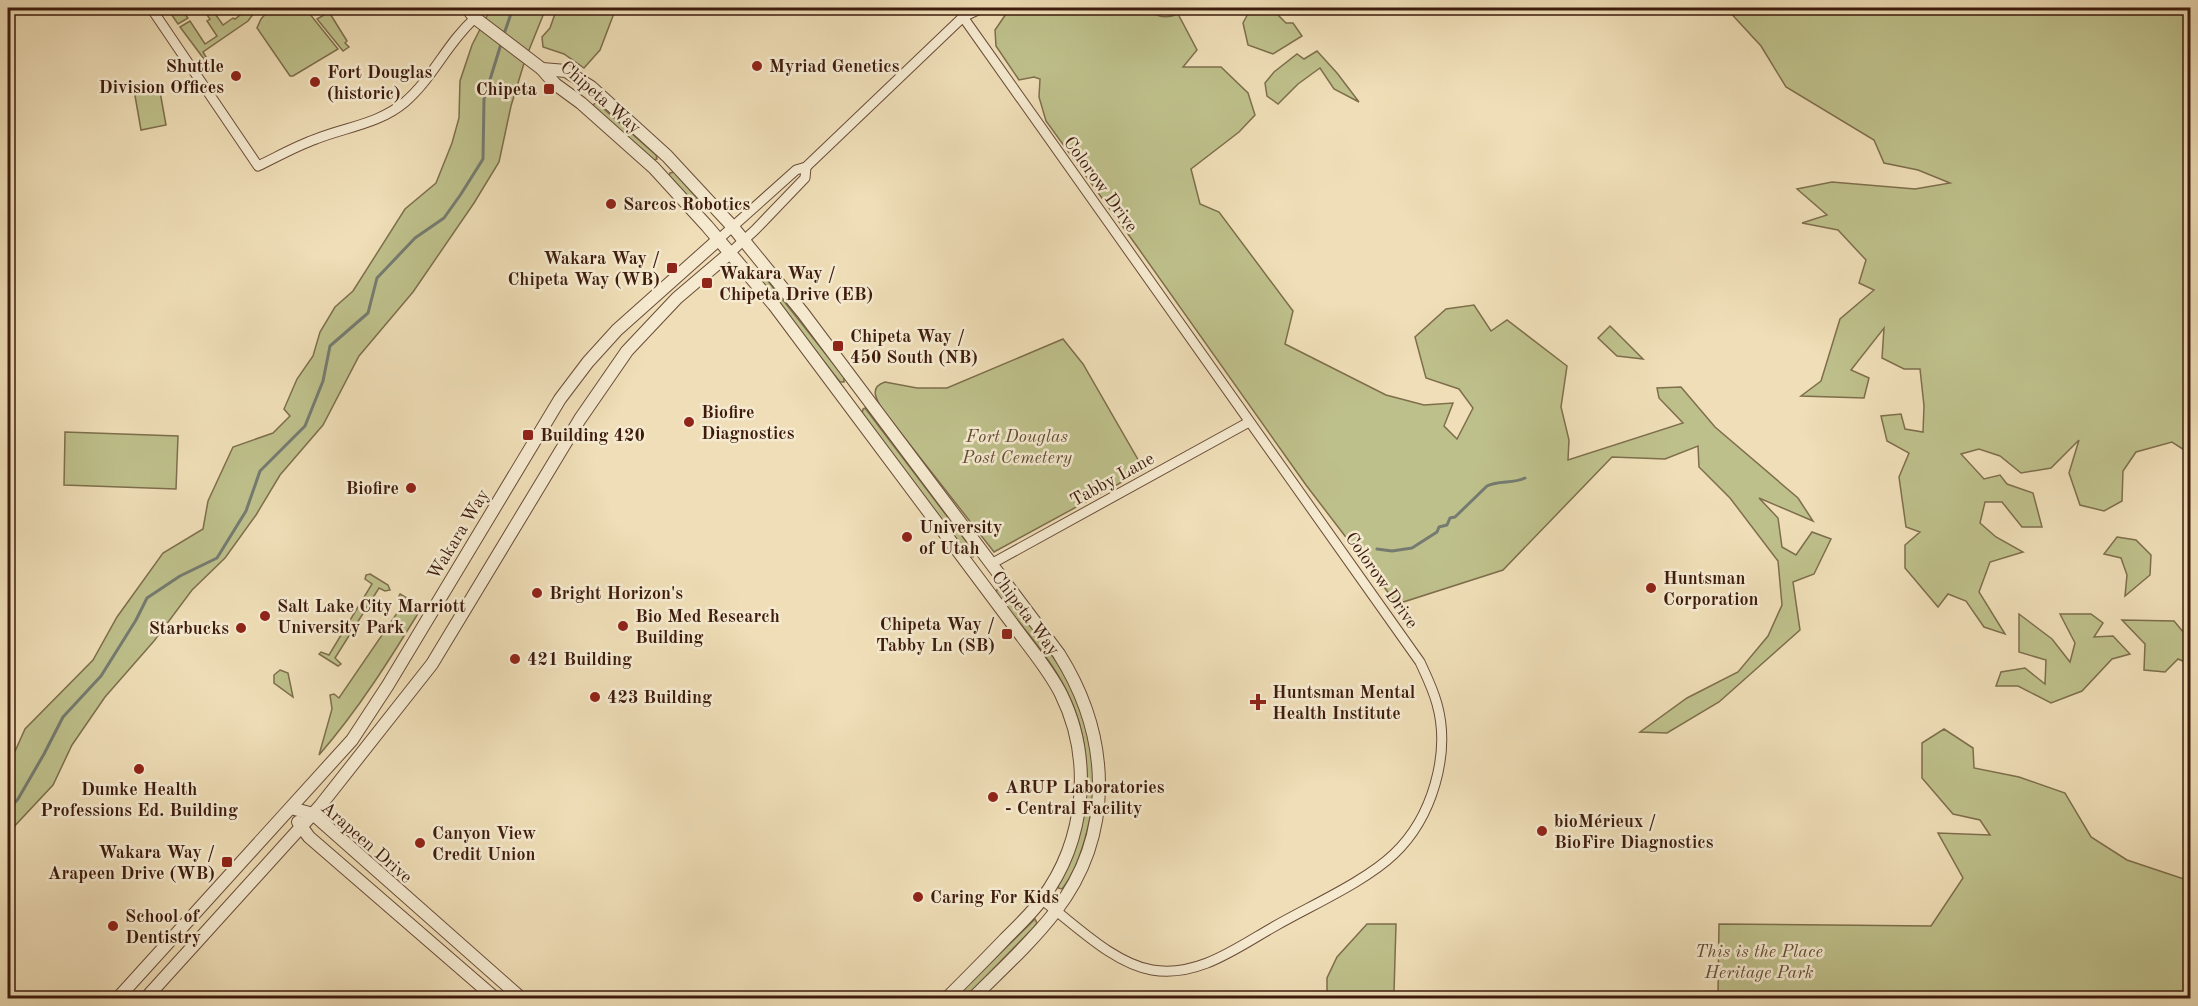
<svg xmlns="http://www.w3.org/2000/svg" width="2198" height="1006" viewBox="0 0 2198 1006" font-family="'Old Standard TT',serif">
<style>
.green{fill:#bec08b;stroke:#7e6e4c;stroke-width:1.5}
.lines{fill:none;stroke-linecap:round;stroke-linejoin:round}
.stream{stroke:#757b71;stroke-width:3}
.minor-casing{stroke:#6a4c38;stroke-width:11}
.tertiary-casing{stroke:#6a4c38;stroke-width:14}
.minor{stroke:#f5ead0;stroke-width:9}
.tertiary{stroke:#f5ead0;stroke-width:12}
.poi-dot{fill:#8f2418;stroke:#f5ead0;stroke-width:2}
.labels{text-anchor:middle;stroke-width:5;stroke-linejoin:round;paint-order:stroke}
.poi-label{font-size:18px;font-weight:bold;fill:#3d1b0d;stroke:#f5ead0;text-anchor:start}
.street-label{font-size:18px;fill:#3d1b0d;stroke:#f5ead0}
.park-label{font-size:18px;font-style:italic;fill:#644d33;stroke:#f5ead0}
</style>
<rect width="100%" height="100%" fill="#efdeb7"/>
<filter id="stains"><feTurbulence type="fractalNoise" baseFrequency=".00333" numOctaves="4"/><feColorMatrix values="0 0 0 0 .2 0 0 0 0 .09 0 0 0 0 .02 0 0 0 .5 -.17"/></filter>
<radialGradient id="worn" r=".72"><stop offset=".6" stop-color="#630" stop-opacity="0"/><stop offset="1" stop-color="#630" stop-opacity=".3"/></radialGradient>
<g class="green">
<polygon points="167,8 180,8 188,18 178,24"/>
<polygon points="202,8 211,8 223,25 233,18 235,19 249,8 258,8 248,21 203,52 206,57 204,59 180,27 190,21 205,44 217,36 207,21 210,19"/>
<polygon points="271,8 305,8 338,49 293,76 290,76 257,28 261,19"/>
<polygon points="491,8 546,8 525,60 511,106 499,162 474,203 413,292 359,356 323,425 280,475 256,515 225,558 192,590 154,641 105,697 72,745 53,785 8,833 8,767 25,729 93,660 117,617 163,553 203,529 208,501 233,447 273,433 290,416 284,409 297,379 313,356 320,332 335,307 353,291 405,209 436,183 452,143 459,118 460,81 472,45"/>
<polygon points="557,8 616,8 600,50 584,68 564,54 543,47 542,37 550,28"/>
<path d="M1010 8H1139L1141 10 1148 8C1156 18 1166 19 1178 14L1197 50 1183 67H1221L1248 93 1255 115 1239 132 1191 169 1200 204 1219 212 1293 311 1285 344 1386 395 1424 405 1453 403 1444 426 1457 439 1473 408 1459 389 1426 378 1415 337 1446 309 1474 305 1491 331 1507 320 1567 366 1561 407 1569 440 1568 460 1683 423 1659 398 1657 388 1681 387 1715 427 1798 498 1813 521 1759 498 1778 518 1782 547 1796 555 1812 532 1831 539 1814 574 1793 582 1800 630 1719 702 1667 733 1640 732 1687 698 1738 672 1768 636 1782 605 1778 561 1730 498 1699 467 1698 446 1665 459 1612 457 1503 570 1397 604 1306 485 1136 245 1046 121 1039 97 1040 79 1034 77 1019 80 996 46 995 30Z"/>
<polygon points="1251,8 1271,8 1286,23 1293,23 1302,36 1273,54 1248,45 1243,23"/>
<polygon points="1726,8 2190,8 2190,501 2186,495 2189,453 2172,442 2136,452 2123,471 2122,501 2104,511 2080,505 2069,473 2079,440 2051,468 2021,473 2000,456 1979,449 1961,454 1984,479 2000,475 2007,484 2033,493 2042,527 2022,527 2002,502 1985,502 1980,523 1996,537 2023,552 1990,562 1979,592 2005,634 1984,627 1966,601 1948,594 1938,607 1905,568 1905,545 1920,532 1906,527 1899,477 1909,453 1887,441 1881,416 1901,414 1905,429 1923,432 1924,406 1920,369 1904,369 1882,358 1884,328 1851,370 1869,378 1864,398 1801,396 1821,381 1840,319 1874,290 1859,283 1866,260 1838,230 1802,223 1827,215 1797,189 1832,182 1915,189 1950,183 1918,170 1884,163 1874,140 1786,87 1761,46"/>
<polygon points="329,12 347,41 345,43 349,47 343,51 317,19"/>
<polygon points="1317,51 1337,73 1359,102 1334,89 1320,68 1298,84 1278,104 1267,96 1265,83 1274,72 1297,54 1304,59"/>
<polygon points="159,86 166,125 141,130 134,90"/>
<polygon points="596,102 656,155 657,159 654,160 595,108 593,105"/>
<polygon points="674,172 705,207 705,211 701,211 669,176 670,173"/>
<polygon points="757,271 760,271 844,377 844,382 840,382 756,276"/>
<polygon points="1610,326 1643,359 1617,356 1598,338"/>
<path d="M1063 339 1083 364 1144 470 994 552 882 409C876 399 869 387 885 382L917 388H947Z"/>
<polygon points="865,408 975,553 973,557 969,556 862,414 863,409"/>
<polygon points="65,432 178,436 176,489 64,485"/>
<polygon points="2117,537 2136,540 2151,555 2150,575 2125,596 2127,575 2121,558 2104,554"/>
<polygon points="370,574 388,585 390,590 385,591 379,588 335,658 341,664 338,666 319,654 321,652 329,655 372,584 365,579 366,575"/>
<path d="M998 587 1001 588C1022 616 1045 643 1063 672 1091 719 1101 778 1087 831 1082 851 1075 873 1062 889L1058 888V885C1093 823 1098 746 1062 682 1044 650 1018 622 996 593Z"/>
<path d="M400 594 422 607C390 659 359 709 319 755L332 709 330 695 334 694 339 698 404 603 398 598Z"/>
<polygon points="2019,614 2052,639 2070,662 2075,643 2060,614 2091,614 2103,623 2094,637 2113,636 2130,654 2112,659 2082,691 2051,703 2018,686 1996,686 2001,672 2025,668 2045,684 2046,660 2019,652"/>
<polygon points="2122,620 2174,621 2190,640 2190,664 2178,659 2165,672 2144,670 2145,644"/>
<polygon points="280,670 288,673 293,697 274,683 274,675"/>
<polygon points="1944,729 1973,748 1974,768 2019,777 2065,793 2091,837 2127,860 2190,881 2190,998 1327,998 1327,978 1337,957 1367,924 1396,924 1394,992 1718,994 1719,924 1931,926 1963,878 1938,833 1990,835 1980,820 1953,814 1922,778 1922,743"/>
<polygon points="1035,919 1037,923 1034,927 965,998 955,998"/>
</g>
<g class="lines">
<g class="stream">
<polyline points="504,34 513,8"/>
<path d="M1377 549 1392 551 1412 548 1437 532 1439 527 1447 525 1450 518 1455 517 1487 486C1499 480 1513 484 1525 478"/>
<polyline points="8,810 18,799 44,754 63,717 101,676 136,620 147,598 180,576 217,558 246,511 260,471 305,426 323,381 330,346 368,313 377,278 415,238 444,218 461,194 483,159 484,99 501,44"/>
</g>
<defs>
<g id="minor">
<path d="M151 8 258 166C277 157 296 146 316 139 346 127 379 124 405 102 433 78 447 43 475 18"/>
<path d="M963 17 1420 662C1426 675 1433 689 1437 704 1451 754 1432 818 1394 854 1366 881 1312 905 1277 925 1239 946 1199 978 1152 970 1112 963 1074 923 1042 900"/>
<polyline points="719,239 796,170 806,167 963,17 982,8"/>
<polyline points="730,253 755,230 805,178 806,167"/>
<polyline points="991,564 1249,422"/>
</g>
<g id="tertiary">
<path d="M467 8 475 18 542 69 555 84 581 103 654 168 707 226 774 305 1020 634C1034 653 1050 672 1061 694 1093 759 1086 840 1042 899 1032 913 1018 926 1005 939 986 959 966 979 947 998"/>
<path d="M542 69 566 71 591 87 667 156 732 226 803 313 1059 654C1110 735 1116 833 1055 912 1031 943 1001 970 973 998"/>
<polyline points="291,808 313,814 521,998"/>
<polyline points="298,822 309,837 495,998"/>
<polyline points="118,998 352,740 388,685 560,399 588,362 617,330 719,239"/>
<polyline points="146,998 320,806 432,664 580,419 627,351 677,298 730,253"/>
</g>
</defs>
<use href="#minor" class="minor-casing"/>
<use href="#tertiary" class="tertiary-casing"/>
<use href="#minor" class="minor"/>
<use href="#tertiary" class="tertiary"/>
</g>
<g class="poi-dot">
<circle cx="757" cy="66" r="6"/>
<circle cx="236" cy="76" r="6"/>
<circle cx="315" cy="82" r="6"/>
<rect x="543" y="83" width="12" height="12" rx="3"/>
<circle cx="611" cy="204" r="6"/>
<rect x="666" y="262" width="12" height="12" rx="3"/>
<rect x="701" y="277" width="12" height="12" rx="3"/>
<rect x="832" y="340" width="12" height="12" rx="3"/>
<circle cx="689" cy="422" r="6"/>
<rect x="522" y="429" width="12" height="12" rx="3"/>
<circle cx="411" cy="488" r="6"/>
<circle cx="907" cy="537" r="6"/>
<circle cx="1651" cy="588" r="6"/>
<circle cx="537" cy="593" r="6"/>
<circle cx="265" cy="616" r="6"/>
<circle cx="623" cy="626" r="6"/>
<circle cx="241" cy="628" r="6"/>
<rect x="1001" y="628" width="12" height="12" rx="3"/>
<circle cx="515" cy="659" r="6"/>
<circle cx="595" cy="697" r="6"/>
<path d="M1255 693h6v6h6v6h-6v6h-6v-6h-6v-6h6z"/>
<circle cx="139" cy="769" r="6"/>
<circle cx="993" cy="797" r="6"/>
<circle cx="1542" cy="831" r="6"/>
<circle cx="420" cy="843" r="6"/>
<rect x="221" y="856" width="12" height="12" rx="3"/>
<circle cx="918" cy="897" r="6"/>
<circle cx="113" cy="926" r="6"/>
</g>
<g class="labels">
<g class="poi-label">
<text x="224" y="72" text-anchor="end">Shuttle<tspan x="224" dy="21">Division Offices</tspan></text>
<text x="769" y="72">Myriad Genetics</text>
<text x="327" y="78">Fort Douglas<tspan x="327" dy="21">(historic)</tspan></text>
<text x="537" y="95" text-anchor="end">Chipeta</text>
<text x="623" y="210">Sarcos Robotics</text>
<text x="660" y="264" text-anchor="end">Wakara Way /<tspan x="660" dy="21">Chipeta Way (WB)</tspan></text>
<text x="719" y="279">Wakara Way /<tspan x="719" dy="21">Chipeta Drive (EB)</tspan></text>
<text x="850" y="342">Chipeta Way /<tspan x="850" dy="21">450 South (NB)</tspan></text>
<text x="701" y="418">Biofire<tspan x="701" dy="21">Diagnostics</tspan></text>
<text x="540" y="441">Building 420</text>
<text x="399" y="494" text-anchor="end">Biofire</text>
<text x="919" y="533">University<tspan x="919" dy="21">of Utah</tspan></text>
<text x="1663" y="584">Huntsman<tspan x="1663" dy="21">Corporation</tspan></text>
<text x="549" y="599">Bright Horizon's</text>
<text x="277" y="612">Salt Lake City Marriott<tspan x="277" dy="21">University Park</tspan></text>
<text x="635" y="622">Bio Med Research<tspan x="635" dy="21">Building</tspan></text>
<text x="995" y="630" text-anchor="end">Chipeta Way /<tspan x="995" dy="21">Tabby Ln (SB)</tspan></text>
<text x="229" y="634" text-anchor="end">Starbucks</text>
<text x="527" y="665">421 Building</text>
<text x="1272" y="698">Huntsman Mental<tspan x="1272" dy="21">Health Institute</tspan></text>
<text x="607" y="703">423 Building</text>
<text x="1005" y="793">ARUP Laboratories<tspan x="1005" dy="21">- Central Facility</tspan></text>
<text x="139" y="795" text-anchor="middle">Dumke Health<tspan x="139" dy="21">Professions Ed. Building</tspan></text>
<text x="1554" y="827">bioMérieux /<tspan x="1554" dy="21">BioFire Diagnostics</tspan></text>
<text x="432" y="839">Canyon View<tspan x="432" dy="21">Credit Union</tspan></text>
<text x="215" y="858" text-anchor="end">Wakara Way /<tspan x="215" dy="21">Arapeen Drive (WB)</tspan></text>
<text x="930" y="903">Caring For Kids</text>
<text x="125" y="922">School of<tspan x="125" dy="21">Dentistry</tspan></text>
</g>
<g class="street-label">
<text transform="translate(601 97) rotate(41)" y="6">Chipeta Way</text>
<text transform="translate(1101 184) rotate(54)" y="6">Colorow Drive</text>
<text transform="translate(1112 479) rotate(-29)" y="6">Tabby Lane</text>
<text transform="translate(458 534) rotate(-59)" y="6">Wakara Way</text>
<text transform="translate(1382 580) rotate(55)" y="6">Colorow Drive</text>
<text transform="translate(1026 613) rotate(53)" y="6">Chipeta Way</text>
<text transform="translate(367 842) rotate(41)" y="6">Arapeen Drive</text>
</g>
<g class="park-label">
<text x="1017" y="442">Fort Douglas<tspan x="1017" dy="21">Post Cemetery</tspan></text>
<text x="1759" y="957">This is the Place<tspan x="1759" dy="21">Heritage Park</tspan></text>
</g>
</g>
<rect width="2198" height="1006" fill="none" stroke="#efdeb7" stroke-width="30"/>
<rect x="9" y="9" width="2180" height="988" fill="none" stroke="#3d1b0d" stroke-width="3"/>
<rect x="15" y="15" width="2168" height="976" fill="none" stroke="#3d1b0d" stroke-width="1.5"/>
<rect width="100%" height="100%" filter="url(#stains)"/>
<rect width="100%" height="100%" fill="url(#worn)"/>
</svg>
